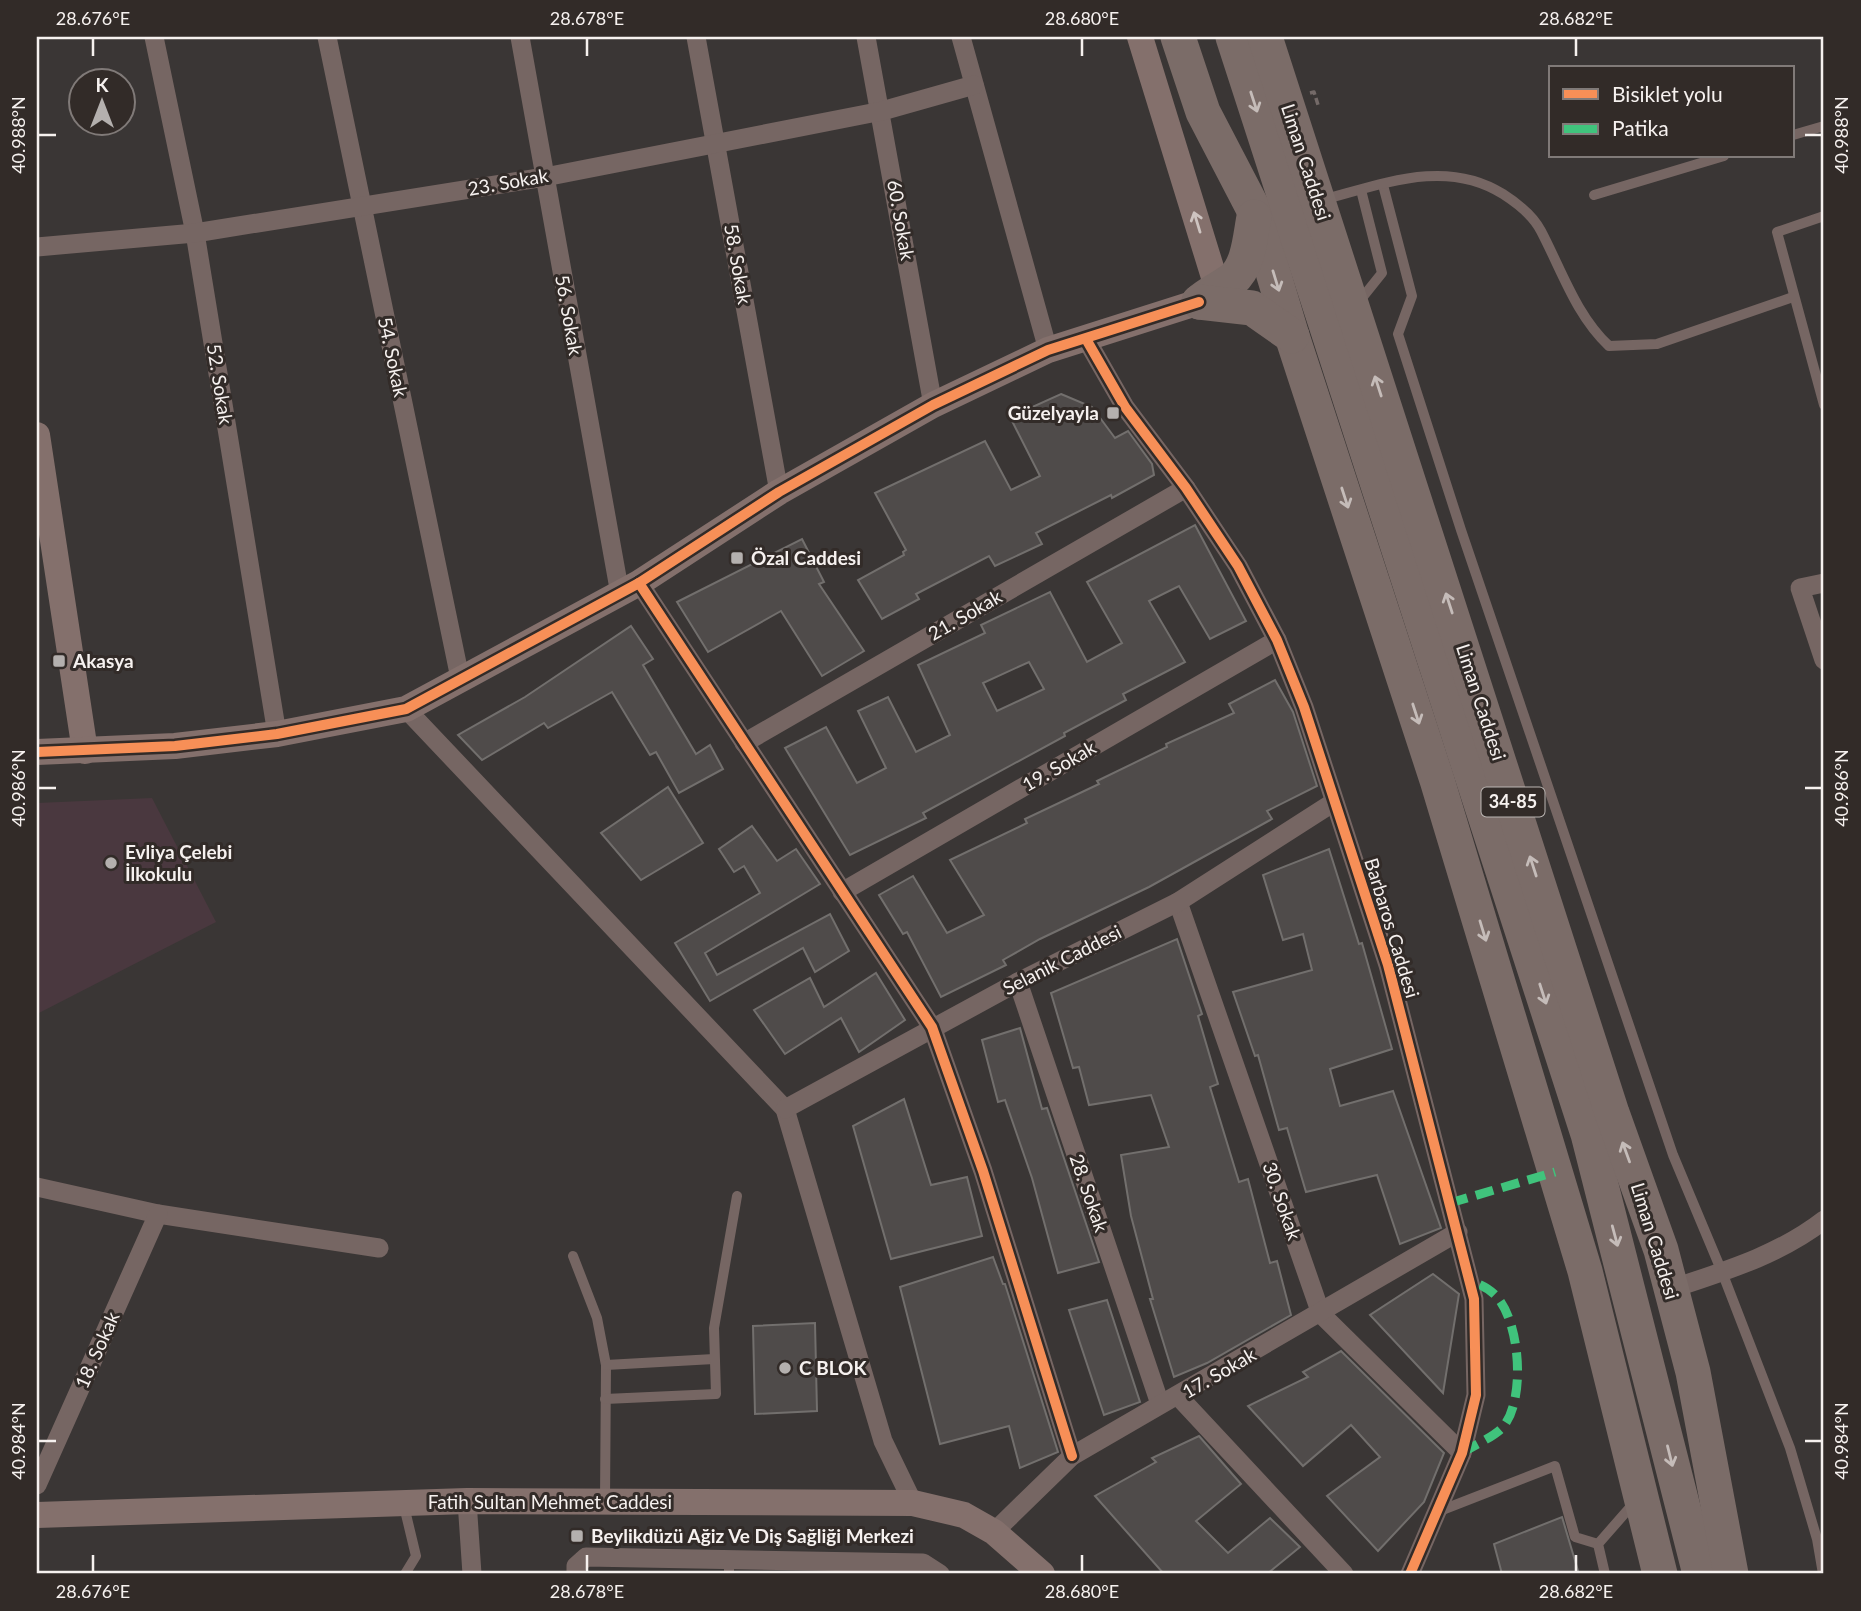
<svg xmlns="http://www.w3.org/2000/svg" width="1861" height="1611" viewBox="0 0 1861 1611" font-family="Lato,sans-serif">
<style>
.education{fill:#4a383f}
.building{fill:#4f4b4a;stroke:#726f6d;stroke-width:2;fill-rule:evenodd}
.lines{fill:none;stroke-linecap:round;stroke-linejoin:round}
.path{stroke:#746a68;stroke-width:3.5;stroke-dasharray:7 3.5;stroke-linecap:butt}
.lane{stroke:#766663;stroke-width:10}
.street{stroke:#766663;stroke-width:19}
.secondary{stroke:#84706c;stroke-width:26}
.highway{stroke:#7b6c68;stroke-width:35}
.quiet{stroke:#40c37c;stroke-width:9;stroke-dasharray:18 9;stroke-linecap:butt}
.cycleway-casing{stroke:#322b28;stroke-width:15}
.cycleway{stroke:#f78f57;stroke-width:10}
.oneway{stroke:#c5bcb9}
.oneway2{stroke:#cec4c1}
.ticks{fill:none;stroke:#f6f1ef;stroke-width:2.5}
.poi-dot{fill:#b4b0ae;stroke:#322b28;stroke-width:2.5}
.labels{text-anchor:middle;stroke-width:6;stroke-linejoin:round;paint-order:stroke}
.shield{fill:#322b28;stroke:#bbb6b3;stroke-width:2}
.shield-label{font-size:18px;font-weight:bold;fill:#f6f1ef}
.street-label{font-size:19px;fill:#f6f1ef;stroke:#322b28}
.poi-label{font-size:19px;font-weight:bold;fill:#f6f1ef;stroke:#322b28;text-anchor:start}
.neatline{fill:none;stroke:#f6f1ef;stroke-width:2.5}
.ticks-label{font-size:18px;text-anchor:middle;fill:#f6f1ef}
</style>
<rect width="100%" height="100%" fill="#3a3635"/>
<polygon class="education" points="152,798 216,922 37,1014 37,803"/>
<g class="building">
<polygon points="1061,394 1092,407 1115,438 1128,431 1152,464 1154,475 1112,498 1111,495 1036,533 1042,544 995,566 989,556 916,594 919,599 882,619 858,580 904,555 903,552 906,550 875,493 985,441 1011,490 1040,476 1010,417"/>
<path d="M1195 525 1246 621 1210 639 1179 586 1149 601 1185 662 1123 694 1126 700 1064 733 1065 736 923 813 926 818 850 855 785 748 826 727 857 783 886 768 858 711 888 697 916 752 950 735 918 665 985 633 981 625 1050 592 1087 662 1122 643 1087 582ZM1029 662 1044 689 997 711 983 683Z"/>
<polygon points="802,539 824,582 819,584 864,651 822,676 781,611 708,652 677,602"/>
<polygon points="631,626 653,659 643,665 696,754 710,745 723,769 679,793 656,752 650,755 612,692 548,728 544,723 482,760 458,735 525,697"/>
<polygon points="1275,680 1293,712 1317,786 1267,811 1272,819 1149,887 1040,939 1003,960 1006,965 941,997 907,932 903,934 879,895 913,876 947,933 984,915 950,860 1027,823 1025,819 1099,784 1097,781 1167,747 1166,744 1234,713 1229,704"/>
<polygon points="668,787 703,843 641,880 601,833"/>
<polygon points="752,826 777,861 796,849 820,884 705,953 717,975 830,914 849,951 815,972 803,948 710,1001 675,943 760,893 744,866 734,872 719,849"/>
<polygon points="1329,849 1359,944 1362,943 1392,1049 1330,1069 1340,1106 1393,1091 1441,1228 1400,1244 1377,1175 1306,1192 1287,1128 1279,1130 1258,1055 1255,1056 1233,992 1312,970 1303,934 1283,940 1263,875"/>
<polygon points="1177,939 1202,1014 1198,1016 1218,1084 1210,1087 1239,1182 1248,1179 1270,1263 1277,1261 1291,1315 1207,1363 1174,1377 1150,1299 1153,1299 1131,1216 1121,1155 1169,1147 1151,1095 1089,1105 1079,1067 1073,1068 1051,993"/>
<polygon points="876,973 905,1020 859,1052 841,1018 785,1054 754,1010 810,978 824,1007"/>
<polygon points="1020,1028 1042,1109 1047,1108 1099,1262 1058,1273 1032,1178 1005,1100 998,1102 982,1040"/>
<polygon points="904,1099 931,1185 967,1177 982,1236 891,1259 853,1126"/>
<polygon points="993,1257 1003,1284 1005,1284 1058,1452 1020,1468 1009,1426 940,1444 900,1287"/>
<polygon points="1433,1274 1459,1294 1443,1393 1370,1315"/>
<polygon points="1107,1300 1140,1402 1104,1415 1069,1310"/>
<polygon points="815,1323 817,1411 755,1414 753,1326"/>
<polygon points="1341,1351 1444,1453 1424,1502 1378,1551 1327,1496 1380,1457 1351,1425 1303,1466 1248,1406 1308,1377 1303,1372"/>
<polygon points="1199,1436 1241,1484 1196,1521 1228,1553 1270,1518 1300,1547 1267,1574 1164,1574 1095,1496 1156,1462 1152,1458"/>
<polygon points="1562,1517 1579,1574 1502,1574 1494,1544"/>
</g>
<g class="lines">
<polyline class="path" points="1310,93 1314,92 1319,108"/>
<g class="lane">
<polyline points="1793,135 1824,126"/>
<polyline points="1383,185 1412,296 1398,334 1461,530 1673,1155 1722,1272 1790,1448 1817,1539 1823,1574"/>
<polyline points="1594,195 1724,156"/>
<path d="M1322 200C1383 184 1446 158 1503 194 1517 203 1534 217 1541 231 1562 271 1576 315 1609 346L1657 344 1793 297"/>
<polyline points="1824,216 1777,232 1824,405"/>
<polyline points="1358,303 1382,273 1361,190"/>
<polyline points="573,1256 597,1318 606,1365 605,1499"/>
<polyline points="606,1365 714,1359"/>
<polyline points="605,1399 716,1394 714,1328 737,1196"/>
<polyline points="404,1506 416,1556 405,1574"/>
<polyline points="1437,1512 1555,1466 1575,1537 1598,1544"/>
<polyline points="729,1574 729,1560"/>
<polyline points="1605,1574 1598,1544 1633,1504"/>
</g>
<g class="street">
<polyline points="154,37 195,233 277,734"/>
<polyline points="327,37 460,678"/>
<polyline points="520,37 620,594"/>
<polyline points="696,37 779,492"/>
<polyline points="866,37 933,405"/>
<polyline points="961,37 1048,350"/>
<polyline points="37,247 195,233 545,177 882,111 974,85"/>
<polyline points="1086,339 1125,407 1186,488 1238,566 1277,640 1304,707 1388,965 1474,1299 1476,1395 1462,1453 1410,1574"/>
<polyline points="639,583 932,1027 983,1171 1072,1456"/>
<polyline points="1824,583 1800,588 1824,660"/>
<polyline points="406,709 785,1109 883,1441 913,1503"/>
<polyline points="744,743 1186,488"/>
<polyline points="842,892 1277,640"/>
<polyline points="1178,902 1321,1314 1462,1453"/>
<polyline points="1018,982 1160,1404"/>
<polyline points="785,1109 1018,982 1178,902 1334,802"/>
<polyline points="37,1187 158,1214 379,1248"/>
<path d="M1671 1289C1725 1271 1779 1255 1824 1220"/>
<polyline points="1178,1396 1344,1574"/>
<polyline points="37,1485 158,1214"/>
<polyline points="467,1501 472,1574"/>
<polyline points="994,1532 1072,1456 1458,1232"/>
<polyline points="576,1574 576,1566 586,1557 923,1563 940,1574"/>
</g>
<g class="secondary">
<polyline points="1140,37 1217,287"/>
<polyline points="37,435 85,751"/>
<polyline points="37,752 175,746 277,734 406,709 639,583 779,492 933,405 1048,350 1199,302"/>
<polyline points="37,1515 467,1501 913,1503 964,1515 994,1532 1042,1574"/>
</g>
<g class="highway">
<polyline points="1178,37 1203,112 1255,212 1292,336 1437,780 1585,1271 1660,1574"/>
<polyline points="1233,37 1588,1134 1700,1574"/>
<polyline points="1265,37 1612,1113 1661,1250 1693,1372 1731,1574"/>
<path d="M1199 302C1209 293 1221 288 1232 280 1249 266 1250 237 1254 217"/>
<polyline points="1199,302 1252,308 1292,336"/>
</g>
<g class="quiet">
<polyline points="1450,1203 1555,1172"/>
<path d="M1462 1453C1474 1445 1494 1437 1503 1427 1526 1399 1520 1323 1497 1297 1490 1289 1480 1284 1470 1281"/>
</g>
<defs>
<g id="cycleway">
<polyline points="1086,339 1125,407 1186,488 1238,566 1277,640 1304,707 1388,965 1474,1299 1476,1395 1462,1453 1410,1574"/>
<polyline points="639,583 932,1027 983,1171 1072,1456"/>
<polyline points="37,752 175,746 277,734 406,709 639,583 779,492 933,405 1048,350 1199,302"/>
</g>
</defs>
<use href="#cycleway" class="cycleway-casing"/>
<use href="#cycleway" class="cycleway"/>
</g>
<defs><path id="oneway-shaft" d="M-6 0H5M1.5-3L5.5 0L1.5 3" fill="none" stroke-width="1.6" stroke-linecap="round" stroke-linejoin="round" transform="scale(1.75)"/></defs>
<g class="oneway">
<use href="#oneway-shaft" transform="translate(1254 102) rotate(72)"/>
<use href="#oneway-shaft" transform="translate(1276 281) rotate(73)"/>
<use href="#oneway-shaft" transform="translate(1378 386) rotate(-108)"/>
<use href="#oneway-shaft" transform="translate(1345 498) rotate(72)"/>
<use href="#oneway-shaft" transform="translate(1449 603) rotate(-108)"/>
<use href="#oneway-shaft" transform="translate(1416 714) rotate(72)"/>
<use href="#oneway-shaft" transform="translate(1533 866) rotate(-108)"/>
<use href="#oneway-shaft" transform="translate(1483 931) rotate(73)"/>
<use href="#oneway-shaft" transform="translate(1543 994) rotate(72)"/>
<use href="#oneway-shaft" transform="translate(1626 1152) rotate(-110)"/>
<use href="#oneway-shaft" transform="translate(1615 1236) rotate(75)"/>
<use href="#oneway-shaft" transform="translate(1670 1456) rotate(76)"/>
</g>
<use class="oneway2" href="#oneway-shaft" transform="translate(1197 222) rotate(-107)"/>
<path class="ticks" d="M93 38V56M587 38V56M1082 38V56M1576 38V56M38 135H56M1805 135H1822M38 788H56M1805 788H1822M38 1441H56M1805 1441H1822M93 1555V1572M587 1555V1572M1082 1555V1572M1576 1555V1572"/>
<g class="poi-dot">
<rect x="1106" y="406" width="14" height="14" rx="3.5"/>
<rect x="730" y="551" width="14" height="14" rx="3.5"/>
<rect x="52" y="654" width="14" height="14" rx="3.5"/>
<circle cx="111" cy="863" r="7"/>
<circle cx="785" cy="1368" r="7"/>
<rect x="570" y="1529" width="14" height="14" rx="3.5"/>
</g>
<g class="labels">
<rect class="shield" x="1481.5" y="787.5" width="63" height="29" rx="5"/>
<g class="shield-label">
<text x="1513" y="808">34-85</text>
</g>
<g class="street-label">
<text transform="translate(1306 162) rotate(72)" y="7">Liman Caddesi</text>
<text transform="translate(508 182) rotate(-10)" y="7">23. Sokak</text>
<text transform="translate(901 220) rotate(80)" y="7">60. Sokak</text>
<text transform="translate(738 264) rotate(80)" y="7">58. Sokak</text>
<text transform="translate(569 315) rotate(80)" y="7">56. Sokak</text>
<text transform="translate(393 357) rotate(78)" y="7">54. Sokak</text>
<text transform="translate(220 384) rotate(81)" y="7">52. Sokak</text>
<text transform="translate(965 615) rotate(-30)" y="7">21. Sokak</text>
<text transform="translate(1481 702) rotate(72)" y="7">Liman Caddesi</text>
<text transform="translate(1059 766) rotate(-30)" y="7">19. Sokak</text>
<text transform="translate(1392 928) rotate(73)" y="7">Barbaros Caddesi</text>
<text transform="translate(1062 960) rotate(-27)" y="7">Selanik Caddesi</text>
<text transform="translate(1089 1193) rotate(71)" y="7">28. Sokak</text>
<text transform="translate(1282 1201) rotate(71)" y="7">30. Sokak</text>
<text transform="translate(1655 1241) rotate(73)" y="7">Liman Caddesi</text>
<text transform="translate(97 1350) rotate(-66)" y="7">18. Sokak</text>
<text transform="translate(1219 1373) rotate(-30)" y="7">17. Sokak</text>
<text x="550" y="1509">Fatih Sultan Mehmet Caddesi</text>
</g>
<g class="poi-label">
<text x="1099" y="420" text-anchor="end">Güzelyayla</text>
<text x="751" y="565">Özal Caddesi</text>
<text x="73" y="668">Akasya</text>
<text x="125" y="859">Evliya Çelebi<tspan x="125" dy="22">İlkokulu</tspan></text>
<text x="799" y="1375">C BLOK</text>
<text x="591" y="1543">Beylikdüzü Ağiz Ve Diş Sağliği Merkezi</text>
</g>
</g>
<rect width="1861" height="1611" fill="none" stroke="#322b28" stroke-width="77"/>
<rect x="1549" y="66" width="245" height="91" fill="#322b28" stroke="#807a78" stroke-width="2"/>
<rect x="1563" y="89" width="35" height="10" fill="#f78f57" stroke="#807a78" stroke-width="2"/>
<text x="1612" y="102" font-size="21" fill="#f6f1ef">Bisiklet yolu</text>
<rect x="1563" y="124" width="35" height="10" fill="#40c37c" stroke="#807a78" stroke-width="2"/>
<text x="1612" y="136" font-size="21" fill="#f6f1ef">Patika</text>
<g transform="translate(102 102)"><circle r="33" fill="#322b28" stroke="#807a78" stroke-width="2"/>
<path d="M0-5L12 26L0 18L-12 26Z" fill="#b4b0ae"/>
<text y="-10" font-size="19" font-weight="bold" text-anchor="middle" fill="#f6f1ef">K</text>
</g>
<rect x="38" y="38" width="1784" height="1534" class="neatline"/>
<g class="ticks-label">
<text x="93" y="25">28.676°E</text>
<text x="587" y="25">28.678°E</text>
<text x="1082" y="25">28.680°E</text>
<text x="1576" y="25">28.682°E</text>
<text transform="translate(19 135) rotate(-90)" y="6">40.988°N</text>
<text transform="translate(1842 135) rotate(-90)" y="6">40.988°N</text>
<text transform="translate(19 788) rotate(-90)" y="6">40.986°N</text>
<text transform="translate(1842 788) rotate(-90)" y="6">40.986°N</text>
<text transform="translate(19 1441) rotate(-90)" y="6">40.984°N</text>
<text transform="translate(1842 1441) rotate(-90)" y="6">40.984°N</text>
<text x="93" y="1598">28.676°E</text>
<text x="587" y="1598">28.678°E</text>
<text x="1082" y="1598">28.680°E</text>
<text x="1576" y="1598">28.682°E</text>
</g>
</svg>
